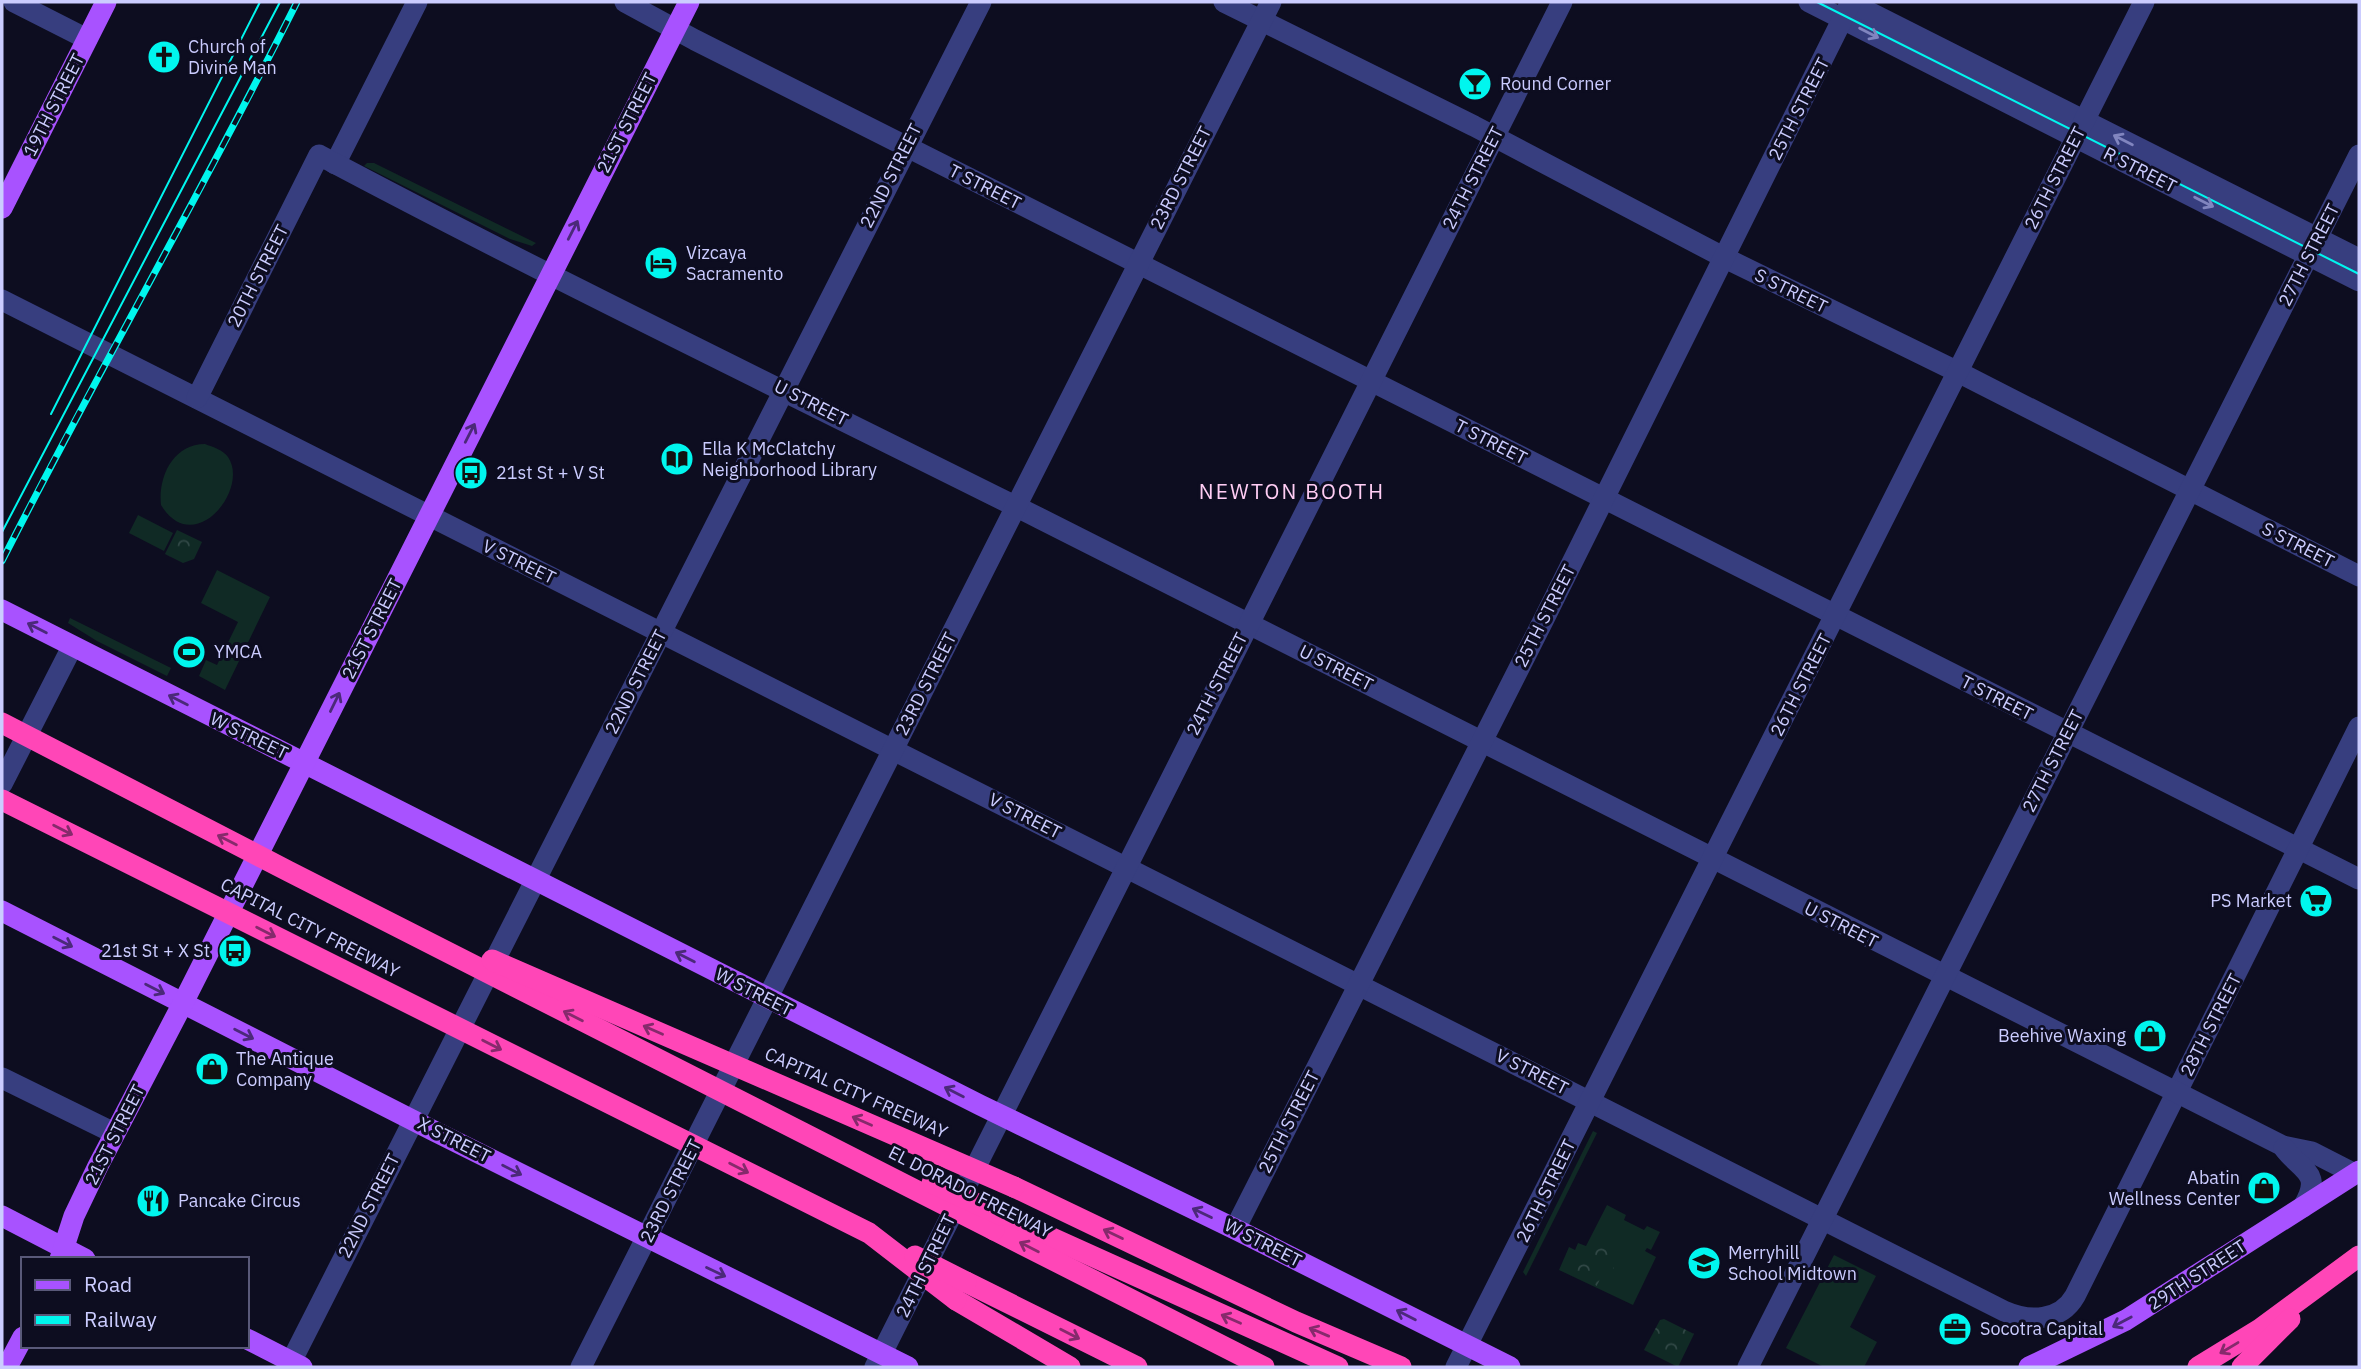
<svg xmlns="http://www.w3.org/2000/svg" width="2361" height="1369" viewBox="0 0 2361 1369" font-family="'IBM Plex Sans',sans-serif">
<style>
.grass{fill:#102a25}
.park{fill:url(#park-crowns)}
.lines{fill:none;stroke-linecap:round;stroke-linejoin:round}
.minor{stroke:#373e7f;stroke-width:21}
.major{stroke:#a852ff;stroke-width:21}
.highway{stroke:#ff46b7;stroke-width:21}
.tram{stroke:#00f6ee;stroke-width:2}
.rail-casing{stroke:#00f6ee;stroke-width:7}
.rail{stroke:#0d0d20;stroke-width:4.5;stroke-dasharray:13;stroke-linecap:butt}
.highway-bridge{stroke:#ff46b7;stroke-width:21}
.oneway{stroke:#8185bf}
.oneway2{stroke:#4b2979}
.oneway3{stroke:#862a6c}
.labels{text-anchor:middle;stroke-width:6;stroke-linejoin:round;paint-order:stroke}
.poi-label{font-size:18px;fill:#cbccff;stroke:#0d0d20;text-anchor:start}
.street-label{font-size:18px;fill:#cbccff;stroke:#0d0d20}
.quarter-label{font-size:21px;letter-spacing:2px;fill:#ffcdf4;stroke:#0d0d20}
</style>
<defs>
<pattern id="park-crowns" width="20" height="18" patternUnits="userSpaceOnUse" patternTransform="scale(1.75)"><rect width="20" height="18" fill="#102a25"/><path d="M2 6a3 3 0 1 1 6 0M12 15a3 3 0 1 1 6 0" fill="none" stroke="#314846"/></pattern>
</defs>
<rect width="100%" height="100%" fill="#0d0d20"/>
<g class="grass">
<polygon points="367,163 374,163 536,243 532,246 510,239 364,166"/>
<path d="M205 444C213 447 223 450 228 457 250 489 194 559 161 505 158 477 173 444 205 444Z"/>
<polygon points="138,515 173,533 164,551 129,533"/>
<polygon points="217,570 270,597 225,690 199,676 206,660 217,665 238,622 201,603"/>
<polygon points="70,618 171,668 167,676 97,641 68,623"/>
<polygon points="1593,1131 1597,1133 1526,1276 1523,1272"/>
<polygon points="1607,1205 1626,1215 1624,1220 1644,1230 1647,1226 1660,1232 1651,1250 1647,1248 1645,1251 1656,1257 1633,1305 1559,1270 1569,1247 1575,1250 1578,1243 1586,1246"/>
<polygon points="1834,1255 1876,1276 1850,1327 1877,1342 1864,1367 1824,1367 1786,1348"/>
</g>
<g class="park">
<polygon points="177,530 202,542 194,559 183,563 165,554"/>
<polygon points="1596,1244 1609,1251 1611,1255 1608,1262 1614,1268 1601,1277 1597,1286 1574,1274 1588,1246"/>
<polygon points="1664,1319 1694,1334 1678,1367 1644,1350 1660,1320"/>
</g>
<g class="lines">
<g class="minor">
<polyline points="14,2 87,39"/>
<polyline points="625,2 695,40 2359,879"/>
<polyline points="1224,2 1474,126 1725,258 1958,372 2359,576"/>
<polyline points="1809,2 2359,281"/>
<polyline points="1849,2 2359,259"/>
<polyline points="335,164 417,2"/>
<path d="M2 300 2004 1311C2029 1322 2060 1322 2075 1296L2359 727"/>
<path d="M197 398 319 155C556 281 799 398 1039 518 1455 727 1868 939 2283 1146L2312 1152 2355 1174"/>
<polyline points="2,784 72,647"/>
<polyline points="2,1078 114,1133"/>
<path d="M2284 1148C2301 1171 2324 1172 2303 1207"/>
<polyline points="1235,1229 1543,621 1851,2"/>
<polyline points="291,1362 981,2"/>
<polyline points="581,1367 1271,2"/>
<polyline points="875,1367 1562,2"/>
<polyline points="1456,1367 2144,2"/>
<polyline points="1748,1367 2359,155"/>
</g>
<g class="major">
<polyline points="2,208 106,2"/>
<polyline points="2,610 980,1105 1235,1229 1510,1367"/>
<polyline points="2,911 434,1131 908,1367"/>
<polyline points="2,1216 85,1259"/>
<polyline points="60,1259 74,1216 98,1166 183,1003 689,2"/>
<polyline points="247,1339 302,1367"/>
<polyline points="7,1367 23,1337"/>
<polyline points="2029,1367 2126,1320 2359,1171"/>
</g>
<g class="highway">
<polyline points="1014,1187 1296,1322 1401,1367"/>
<polyline points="1001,1215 1338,1367"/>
<polyline points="994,1230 1264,1367"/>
<polyline points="966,1282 1137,1367"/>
<polyline points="956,1300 1070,1367"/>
<polyline points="2198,1367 2260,1329 2359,1256"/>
<polyline points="2242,1367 2290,1319"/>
</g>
<g class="tram">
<polyline points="1817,2 2359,274"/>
<polyline points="51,414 260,2"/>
<polyline points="2,532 280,2"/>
</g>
<defs>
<path id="rail" d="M2 561C97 373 203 190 297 2"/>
</defs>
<use href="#rail" class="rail-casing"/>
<use href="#rail" class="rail"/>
<g class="highway-bridge">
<polyline points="2,723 288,871 994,1230"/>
<polyline points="2,800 869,1233 956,1300"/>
<polyline points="492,960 1014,1187"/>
<polyline points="932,1183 1001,1215"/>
<polyline points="915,1256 966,1282"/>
</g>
</g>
<defs><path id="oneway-shaft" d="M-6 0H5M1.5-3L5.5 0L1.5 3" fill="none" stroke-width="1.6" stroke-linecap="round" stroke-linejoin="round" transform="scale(1.75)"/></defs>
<g class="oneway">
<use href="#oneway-shaft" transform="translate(1869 33) rotate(27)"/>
<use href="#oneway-shaft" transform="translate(2123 140) rotate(-153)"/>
<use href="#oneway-shaft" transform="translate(2204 202) rotate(27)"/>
</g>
<g class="oneway2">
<use href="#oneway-shaft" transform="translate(573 230) rotate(-63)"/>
<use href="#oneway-shaft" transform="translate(470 433) rotate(-63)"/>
<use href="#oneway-shaft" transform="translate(37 628) rotate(-153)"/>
<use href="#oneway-shaft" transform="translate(178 700) rotate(-153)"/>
<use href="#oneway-shaft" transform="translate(335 702) rotate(-64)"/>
<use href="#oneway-shaft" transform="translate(63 942) rotate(27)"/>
<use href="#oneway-shaft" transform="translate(685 957) rotate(-153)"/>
<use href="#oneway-shaft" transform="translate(155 989) rotate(27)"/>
<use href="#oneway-shaft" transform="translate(244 1034) rotate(27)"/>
<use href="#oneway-shaft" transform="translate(954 1092) rotate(-153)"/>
<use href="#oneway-shaft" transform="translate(512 1170) rotate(27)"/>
<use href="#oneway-shaft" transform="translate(1202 1213) rotate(-154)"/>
<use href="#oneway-shaft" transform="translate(716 1272) rotate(26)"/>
<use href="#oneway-shaft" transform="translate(1406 1315) rotate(-153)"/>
<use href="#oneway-shaft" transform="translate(2122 1322) rotate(152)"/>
</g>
<g class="oneway3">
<use href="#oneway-shaft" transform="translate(63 830) rotate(27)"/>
<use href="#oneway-shaft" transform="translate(227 840) rotate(-153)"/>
<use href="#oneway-shaft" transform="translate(266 932) rotate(27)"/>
<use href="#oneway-shaft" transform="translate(573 1016) rotate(-153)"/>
<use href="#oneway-shaft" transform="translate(653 1030) rotate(-156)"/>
<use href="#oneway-shaft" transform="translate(492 1045) rotate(27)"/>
<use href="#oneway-shaft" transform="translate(862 1121) rotate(-156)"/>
<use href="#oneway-shaft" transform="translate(739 1168) rotate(27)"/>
<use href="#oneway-shaft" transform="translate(1113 1234) rotate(-154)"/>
<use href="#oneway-shaft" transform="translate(1029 1247) rotate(-153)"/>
<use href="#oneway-shaft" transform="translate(1231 1319) rotate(-156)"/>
<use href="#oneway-shaft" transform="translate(1319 1332) rotate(-157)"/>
<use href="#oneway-shaft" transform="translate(1070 1334) rotate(27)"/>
<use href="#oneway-shaft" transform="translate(2229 1348) rotate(149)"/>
</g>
<defs>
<symbol id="church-disc" viewBox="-11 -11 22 22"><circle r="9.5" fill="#00f6ee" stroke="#0d0d20"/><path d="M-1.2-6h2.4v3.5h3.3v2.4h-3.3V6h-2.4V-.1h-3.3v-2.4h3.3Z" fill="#111"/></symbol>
<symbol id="bar-disc" viewBox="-11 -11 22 22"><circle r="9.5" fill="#00f6ee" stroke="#0d0d20"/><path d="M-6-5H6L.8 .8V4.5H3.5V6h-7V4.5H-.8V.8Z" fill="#111"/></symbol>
<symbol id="hotel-disc" viewBox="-11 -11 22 22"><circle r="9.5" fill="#00f6ee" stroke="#0d0d20"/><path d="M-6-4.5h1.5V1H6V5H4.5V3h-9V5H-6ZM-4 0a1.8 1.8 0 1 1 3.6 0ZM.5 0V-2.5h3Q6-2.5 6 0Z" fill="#111"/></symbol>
<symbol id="library-disc" viewBox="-11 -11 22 22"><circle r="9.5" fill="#00f6ee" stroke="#0d0d20"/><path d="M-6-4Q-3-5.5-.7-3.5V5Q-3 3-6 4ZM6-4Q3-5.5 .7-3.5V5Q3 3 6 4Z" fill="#111"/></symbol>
<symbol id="bus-disc" viewBox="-11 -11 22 22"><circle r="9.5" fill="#00f6ee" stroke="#0d0d20"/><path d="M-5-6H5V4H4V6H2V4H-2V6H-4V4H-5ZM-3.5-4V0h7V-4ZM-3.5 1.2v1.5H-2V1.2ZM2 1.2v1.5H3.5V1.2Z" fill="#111"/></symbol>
<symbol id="stadium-disc" viewBox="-11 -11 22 22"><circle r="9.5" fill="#00f6ee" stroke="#0d0d20"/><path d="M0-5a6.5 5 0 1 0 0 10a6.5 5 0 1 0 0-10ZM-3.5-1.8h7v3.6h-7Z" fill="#111"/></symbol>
<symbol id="supermarket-disc" viewBox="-11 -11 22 22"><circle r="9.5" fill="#00f6ee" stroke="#0d0d20"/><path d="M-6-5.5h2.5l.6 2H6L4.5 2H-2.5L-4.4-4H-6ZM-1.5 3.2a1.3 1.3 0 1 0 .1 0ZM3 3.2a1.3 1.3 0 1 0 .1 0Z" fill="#111"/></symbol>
<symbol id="shop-disc" viewBox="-11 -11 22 22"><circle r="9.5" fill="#00f6ee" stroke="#0d0d20"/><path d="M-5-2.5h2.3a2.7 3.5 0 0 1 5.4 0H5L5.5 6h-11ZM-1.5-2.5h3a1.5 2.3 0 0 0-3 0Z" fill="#111"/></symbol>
<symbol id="restaurant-disc" viewBox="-11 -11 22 22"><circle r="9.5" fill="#00f6ee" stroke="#0d0d20"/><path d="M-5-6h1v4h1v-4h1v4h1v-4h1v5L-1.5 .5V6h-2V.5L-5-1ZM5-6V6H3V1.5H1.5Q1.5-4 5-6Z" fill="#111"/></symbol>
<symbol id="school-disc" viewBox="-11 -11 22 22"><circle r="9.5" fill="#00f6ee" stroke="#0d0d20"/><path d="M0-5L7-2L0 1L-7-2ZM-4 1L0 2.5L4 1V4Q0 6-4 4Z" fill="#111"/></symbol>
<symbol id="office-disc" viewBox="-11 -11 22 22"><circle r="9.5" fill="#00f6ee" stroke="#0d0d20"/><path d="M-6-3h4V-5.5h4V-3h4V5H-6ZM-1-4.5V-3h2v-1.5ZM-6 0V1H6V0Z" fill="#111"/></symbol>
</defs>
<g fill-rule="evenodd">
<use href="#church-disc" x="145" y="38" width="38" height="38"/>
<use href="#bar-disc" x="1456" y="65" width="38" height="38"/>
<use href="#hotel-disc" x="642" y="244" width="38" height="38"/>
<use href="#library-disc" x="658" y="440" width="38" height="38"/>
<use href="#bus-disc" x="452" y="454" width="38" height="38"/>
<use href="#stadium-disc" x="170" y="633" width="38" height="38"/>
<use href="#supermarket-disc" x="2297" y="882" width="38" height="38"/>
<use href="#bus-disc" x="216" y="932" width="38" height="38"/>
<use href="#shop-disc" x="2131" y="1017" width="38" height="38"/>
<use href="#shop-disc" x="193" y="1050" width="38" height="38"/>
<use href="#shop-disc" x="2245" y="1169" width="38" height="38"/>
<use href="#restaurant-disc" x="134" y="1182" width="38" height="38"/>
<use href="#school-disc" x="1685" y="1244" width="38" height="38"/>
<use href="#office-disc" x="1936" y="1310" width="38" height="38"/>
</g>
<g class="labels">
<g class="poi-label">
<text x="188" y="53">Church of<tspan x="188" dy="21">Divine Man</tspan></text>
<text x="1500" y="90">Round Corner</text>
<text x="686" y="259">Vizcaya<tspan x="686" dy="21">Sacramento</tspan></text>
<text x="702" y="455">Ella K McClatchy<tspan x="702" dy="21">Neighborhood Library</tspan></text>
<text x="496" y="479">21st St + V St</text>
<text x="214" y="658">YMCA</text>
<text x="2292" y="907" text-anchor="end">PS Market</text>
<text x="210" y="957" text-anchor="end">21st St + X St</text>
<text x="2126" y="1042" text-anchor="end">Beehive Waxing</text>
<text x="236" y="1065">The Antique<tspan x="236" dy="21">Company</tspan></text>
<text x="2240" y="1184" text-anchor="end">Abatin<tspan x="2240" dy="21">Wellness Center</tspan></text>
<text x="178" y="1207">Pancake Circus</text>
<text x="1728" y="1259">Merryhill<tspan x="1728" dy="21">School Midtown</tspan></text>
<text x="1980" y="1335">Socotra Capital</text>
</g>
<g class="street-label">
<text transform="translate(54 105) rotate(-63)" y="6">19TH STREET</text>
<text transform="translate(1799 109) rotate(-63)" y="6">25TH STREET</text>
<text transform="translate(627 123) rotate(-63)" y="6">21ST STREET</text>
<text transform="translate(2140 170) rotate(27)" y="6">R STREET</text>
<text transform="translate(891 176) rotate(-63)" y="6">22ND STREET</text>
<text transform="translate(1181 178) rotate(-63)" y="6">23RD STREET</text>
<text transform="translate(1473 178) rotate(-63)" y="6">24TH STREET</text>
<text transform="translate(2055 178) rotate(-63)" y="6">26TH STREET</text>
<text transform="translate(985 187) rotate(27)" y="6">T STREET</text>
<text transform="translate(2309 255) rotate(-63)" y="6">27TH STREET</text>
<text transform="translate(258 276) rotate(-63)" y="6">20TH STREET</text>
<text transform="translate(1791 291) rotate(26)" y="6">S STREET</text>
<text transform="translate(811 403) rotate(27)" y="6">U STREET</text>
<text transform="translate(1491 442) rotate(27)" y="6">T STREET</text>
<text transform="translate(2298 545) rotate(27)" y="6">S STREET</text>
<text transform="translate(519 562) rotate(26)" y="6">V STREET</text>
<text transform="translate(1545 616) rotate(-63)" y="6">25TH STREET</text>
<text transform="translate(372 629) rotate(-63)" y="6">21ST STREET</text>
<text transform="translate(1336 668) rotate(27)" y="6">U STREET</text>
<text transform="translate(636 682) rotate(-63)" y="6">22ND STREET</text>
<text transform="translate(926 684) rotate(-63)" y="6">23RD STREET</text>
<text transform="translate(1217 684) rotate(-63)" y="6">24TH STREET</text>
<text transform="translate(1801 685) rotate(-63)" y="6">26TH STREET</text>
<text transform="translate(1997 698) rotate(27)" y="6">T STREET</text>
<text transform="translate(249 736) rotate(26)" y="6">W STREET</text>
<text transform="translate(2053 761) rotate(-63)" y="6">27TH STREET</text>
<text transform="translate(1025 816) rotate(27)" y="6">V STREET</text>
<text transform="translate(1841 925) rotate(27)" y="6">U STREET</text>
<text transform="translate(310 928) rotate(27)" y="6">CAPITAL CITY FREEWAY</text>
<text transform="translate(754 992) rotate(27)" y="6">W STREET</text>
<text transform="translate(2211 1025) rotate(-63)" y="6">28TH STREET</text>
<text transform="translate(1532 1072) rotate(27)" y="6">V STREET</text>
<text transform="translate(856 1093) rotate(24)" y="6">CAPITAL CITY FREEWAY</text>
<text transform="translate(1289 1122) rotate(-63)" y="6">25TH STREET</text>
<text transform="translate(115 1135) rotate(-63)" y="6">21ST STREET</text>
<text transform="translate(454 1140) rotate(27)" y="6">X STREET</text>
<text transform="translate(671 1191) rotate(-63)" y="6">23RD STREET</text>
<text transform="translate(1546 1191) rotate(-64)" y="6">26TH STREET</text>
<text transform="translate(970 1192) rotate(27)" y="6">EL DORADO FREEWAY</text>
<text transform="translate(369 1206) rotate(-63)" y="6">22ND STREET</text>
<text transform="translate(1263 1243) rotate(27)" y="6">W STREET</text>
<text transform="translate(926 1266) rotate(-64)" y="6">24TH STREET</text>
<text transform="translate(2197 1275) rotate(-33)" y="6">29TH STREET</text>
</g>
<g class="quarter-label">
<text x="1292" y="499">NEWTON BOOTH</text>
</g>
</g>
<rect width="2361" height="1369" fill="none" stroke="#cbccff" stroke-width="7"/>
<rect x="21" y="1257" width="228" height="91" fill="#0d0d20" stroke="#595979" stroke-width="2"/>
<rect x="35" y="1280" width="35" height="10" fill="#a852ff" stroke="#595979" stroke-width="2"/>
<text x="84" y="1292" font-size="21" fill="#cbccff">Road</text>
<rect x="35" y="1315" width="35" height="10" fill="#00f6ee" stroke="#595979" stroke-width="2"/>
<text x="84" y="1327" font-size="21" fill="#cbccff">Railway</text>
</svg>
